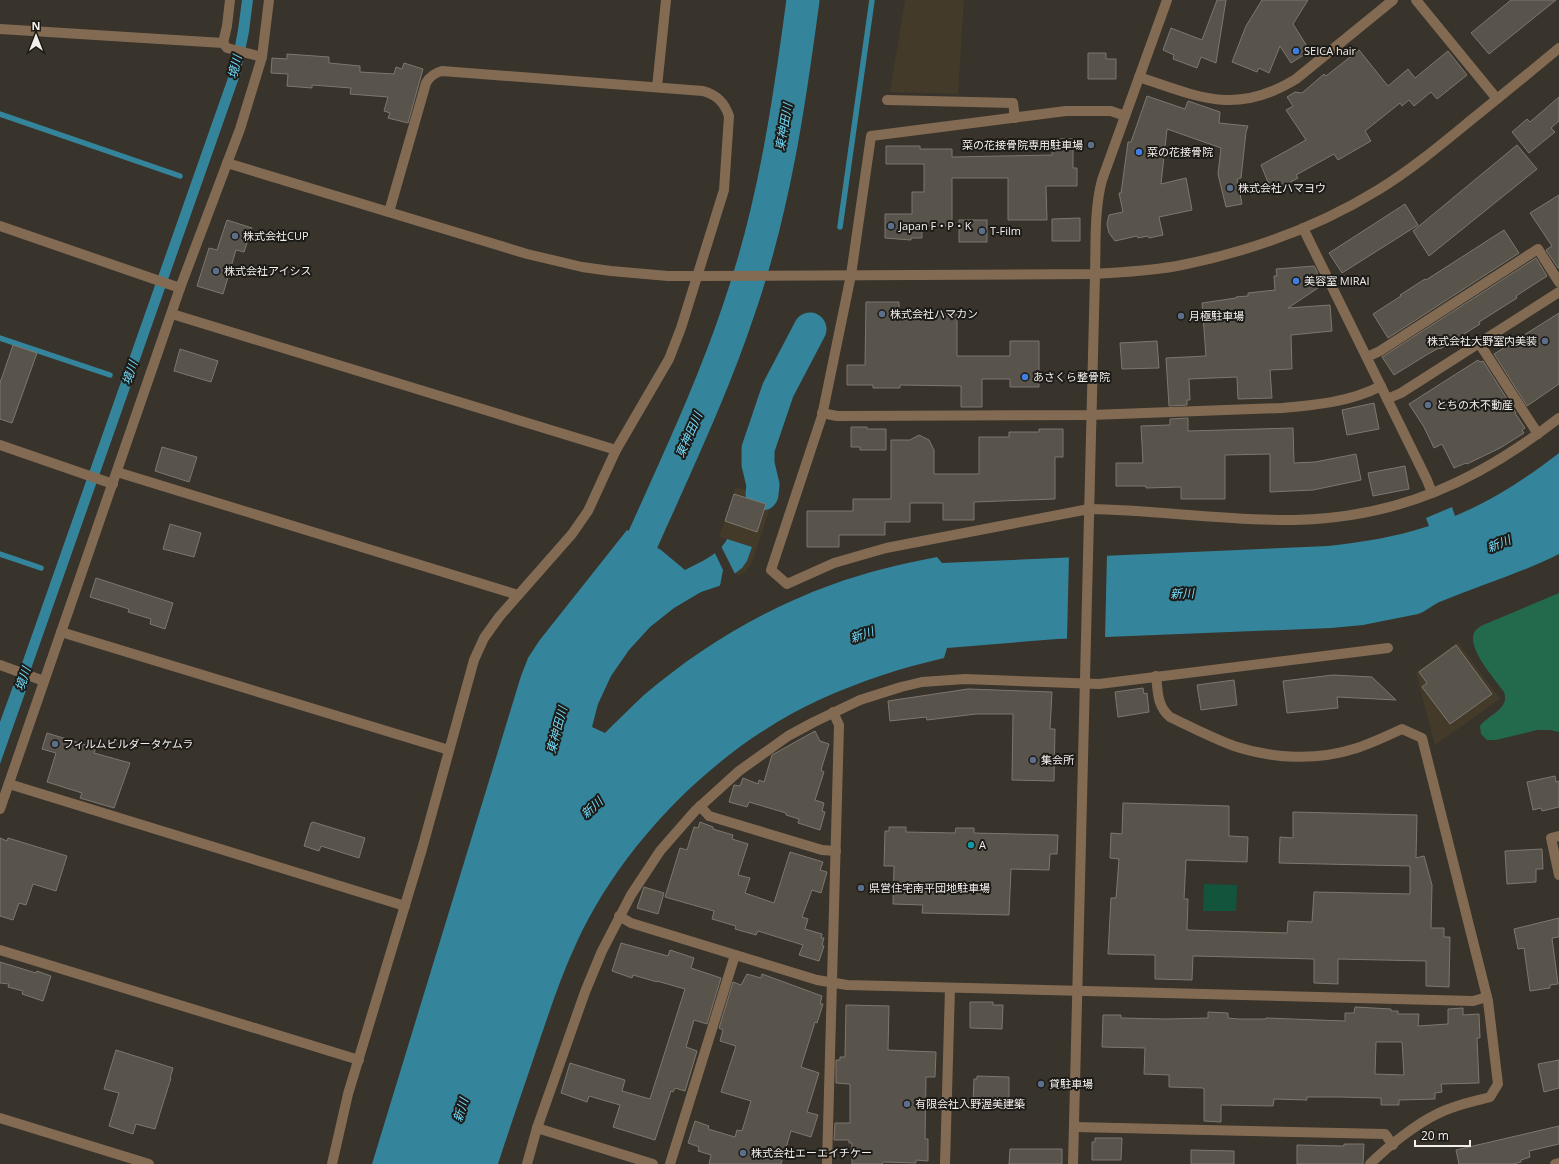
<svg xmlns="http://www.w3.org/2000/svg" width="1559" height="1164" viewBox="0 0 1559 1164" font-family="'Open Sans','Noto Sans JP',sans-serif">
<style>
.industrial{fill:#443a29}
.green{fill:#12553c}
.forest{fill:#236a4d}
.water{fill:#34859c}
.pier{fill:#38332b}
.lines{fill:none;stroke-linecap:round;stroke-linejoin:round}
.stream{stroke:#34859c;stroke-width:5.5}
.river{stroke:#34859c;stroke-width:33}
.building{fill:#58534b;stroke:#7d776f;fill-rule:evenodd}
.minor{stroke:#836b53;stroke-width:10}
.tertiary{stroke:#836b53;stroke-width:10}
.shop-dot{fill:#3f7fe0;stroke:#1d1b18;stroke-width:1.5}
.service-dot{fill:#5c6f8a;stroke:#1d1b18;stroke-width:1.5}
.culture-dot{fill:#0f9aa8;stroke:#1d1b18;stroke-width:1.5}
.labels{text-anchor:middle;stroke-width:4;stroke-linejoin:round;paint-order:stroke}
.poi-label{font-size:11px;fill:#f3efeb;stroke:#1d1b18;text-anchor:start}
.water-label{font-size:12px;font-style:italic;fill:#70dcfb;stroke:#1d1b18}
</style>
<rect width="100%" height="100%" fill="#38332b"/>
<g class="industrial">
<polygon points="905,0 964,0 958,94 890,92"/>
<polygon points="736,487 767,496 769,491 775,493 752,563 745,572 738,576 736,573 742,568 747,561 752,547 719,537"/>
<polygon points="1458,642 1500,699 1435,745 1416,672"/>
</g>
<polygon class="green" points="1204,884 1237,885 1236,911 1203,911"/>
<path class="forest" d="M1559 593V732L1550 730H1537L1496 740H1487L1481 734 1480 726C1489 714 1510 709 1504 692 1495 679 1465 647 1475 631 1477 629 1480 626 1483 625Z"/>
<g class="water">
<polygon points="242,0 253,0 249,32 240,75 30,672 30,679 0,764 0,722 17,675 20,669 230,72 238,30"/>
<path d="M1559 453V554C1521 573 1481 585 1442 601 1433 604 1427 611 1418 614L1363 625 1331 628 1057 639 947 648 944 658C901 668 861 681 821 699 718 746 623 841 576 944 561 976 550 1010 538 1045 525 1084 511 1124 498 1164H372L521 676 528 658 539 641 627 530 661 550 685 570C700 562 719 555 727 539L752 547 747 561 742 568 719 586 701 592 674 608 650 627 629 650 611 676 598 704 592 727 605 733C618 720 631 707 644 695 699 648 764 609 831 585 866 572 901 564 937 557L942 563 1328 546C1363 542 1396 537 1429 526L1426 518 1452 507 1455 516C1495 499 1525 479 1559 453Z"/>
</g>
<g class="pier">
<polygon points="721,546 736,576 720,586 723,570 714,551"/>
<polygon points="1107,553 1105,639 1067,640 1069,555"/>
</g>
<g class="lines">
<g class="stream">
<polyline points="0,114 180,176"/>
<polyline points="840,227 872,0"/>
<polyline points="0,338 110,375"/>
<polyline points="0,554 41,568"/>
</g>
<g class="river">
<polyline points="762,494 763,485 758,464 758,449 778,390 810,329"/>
<path d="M625 580C664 490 708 402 739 309 774 208 789 105 803 0"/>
</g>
</g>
<g class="building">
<polygon points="1217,0 1226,0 1216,63 1201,57 1197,68 1173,59 1174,55 1163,50 1171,28 1202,40"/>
<polygon points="1262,0 1308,0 1293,24 1310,51 1291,63 1280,46 1269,73 1259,68 1257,72 1232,62 1246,26"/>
<polygon points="1511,0 1556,0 1489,54 1471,33"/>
<polygon points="1359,50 1388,86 1408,69 1415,78 1448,51 1467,75 1437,99 1431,92 1414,106 1409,100 1402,106 1400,103 1365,131 1371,141 1338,160 1334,154 1296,175 1298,178 1272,192 1261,165 1306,140 1286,110 1293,106 1287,97 1295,92 1302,93 1324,74 1326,76"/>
<polygon points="1088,53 1106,53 1106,59 1116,59 1116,79 1088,79"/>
<polygon points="287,54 329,57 329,63 360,66 360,72 394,74 396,67 402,69 404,63 423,69 408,123 388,118 390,113 384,111 388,97 350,94 351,88 312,85 312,88 287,86 288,74 271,73 272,58 287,59"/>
<polygon points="1147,96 1185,109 1188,101 1220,112 1219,123 1248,126 1246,132 1241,178 1237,179 1242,204 1226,207 1218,174 1221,148 1167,129 1161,184 1186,178 1192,210 1159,217 1163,235 1149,238 1148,236 1138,238 1137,236 1115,241 1109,233 1107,224 1109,215 1123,212 1119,193 1121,193 1128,142 1131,142"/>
<polygon points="1559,97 1559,121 1551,128 1555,132 1529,153 1512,132 1527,119 1530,122"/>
<polygon points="1052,139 1073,139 1073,168 1077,168 1077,186 1046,186 1047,220 1008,220 1008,178 952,178 952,226 922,226 922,238 911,238 911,240 885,238 885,214 912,214 912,192 924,192 924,164 886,164 886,146 920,146 920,149 952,149 952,157 1052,155"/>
<polygon points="1517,145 1537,169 1429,256 1413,231"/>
<polygon points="1559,195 1559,268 1558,268 1546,250 1552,246 1530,213"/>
<polygon points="1405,204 1418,225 1342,273 1329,253"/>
<polygon points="1080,218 1080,241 1052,241 1052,219"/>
<polygon points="227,220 252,228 244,252 236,250 223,294 197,286 209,248 217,250"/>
<rect x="959" y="220" width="28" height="22"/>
<polygon points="1504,230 1519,253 1388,338 1373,314 1401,296 1400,295 1425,279 1426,280"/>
<polygon points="1536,258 1547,276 1516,296 1517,298 1479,322 1480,324 1440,349 1439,348 1428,354 1394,375 1382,357"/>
<polygon points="1314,266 1317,271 1318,288 1288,308 1330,305 1332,331 1291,335 1292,369 1270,370 1272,398 1238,399 1237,377 1189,379 1190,400 1187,400 1187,405 1169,406 1166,358 1206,356 1202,303 1236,298 1236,297 1248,296 1248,293 1275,290 1274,276 1277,276 1276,269"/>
<polygon points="866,302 899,302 899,316 939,315 939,313 957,313 957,356 1010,356 1010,341 1039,341 1039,387 1010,387 1010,379 982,379 982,407 961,407 961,386 900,385 900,388 873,388 873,385 847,385 847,365 865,365"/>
<polygon points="1559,313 1559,384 1527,406 1494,354"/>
<polygon points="1157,341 1159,368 1122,369 1120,343"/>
<polygon points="13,345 37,353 12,423 0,419 0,383"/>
<polygon points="180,349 218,361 211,382 174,371"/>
<polygon points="1478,360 1480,362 1483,361 1516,413 1515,413 1525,428 1522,430 1524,433 1500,448 1467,464 1466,463 1454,468 1442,444 1434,448 1424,427 1409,404"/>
<polygon points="1374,403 1379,429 1347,435 1342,410"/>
<polygon points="1188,418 1188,431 1293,428 1294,463 1315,462 1356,454 1361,480 1313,490 1270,492 1270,454 1225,455 1225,499 1181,499 1181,487 1146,488 1146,486 1116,486 1116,463 1143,463 1141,426 1170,425 1170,419"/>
<polygon points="851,427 867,427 867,429 886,429 886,450 860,450 860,447 851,447"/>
<polygon points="1039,429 1063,429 1063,457 1055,457 1055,499 974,502 974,520 943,520 943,503 910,503 910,522 885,522 885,535 839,535 839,547 807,547 807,511 853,511 853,499 891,499 891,440 910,440 919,435 929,440 934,450 934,474 979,474 979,437 1009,437 1009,432 1039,432"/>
<polygon points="162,447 197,457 189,482 155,471"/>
<polygon points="1405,466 1409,489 1373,496 1368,473"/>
<polygon points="734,494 766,504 757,532 725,521"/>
<polygon points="170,524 201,533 194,557 163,549"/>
<polygon points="96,578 173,603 165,629 150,624 151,619 128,612 129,609 90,597"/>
<polygon points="1456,645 1492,694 1450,724 1422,687 1427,683 1419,672"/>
<polygon points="1333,675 1372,677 1396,700 1337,697 1338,708 1287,713 1283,681"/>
<polygon points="1234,680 1237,705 1201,710 1197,685"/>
<polygon points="1143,688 1144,694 1147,693 1149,712 1118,717 1115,692"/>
<polygon points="968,689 1052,692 1050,729 1055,729 1054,781 1012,780 1013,714 976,714 927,720 926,717 890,721 888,701"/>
<polygon points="815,731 820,741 829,744 821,770 824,772 815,800 824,803 822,811 825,812 820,830 798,823 799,819 786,815 786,813 749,802 747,807 729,802 734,785 740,786 743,778 758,784 759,780 764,782 772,755"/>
<polygon points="47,733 96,748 94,753 130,763 114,808 80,798 82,793 47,782 56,753 42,749"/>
<polygon points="1555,776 1556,782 1559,781 1559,807 1542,811 1541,808 1533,810 1527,782"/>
<polygon points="1123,803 1229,806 1229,836 1248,837 1247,862 1186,860 1184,899 1188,899 1187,930 1287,933 1288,921 1312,922 1314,892 1410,894 1410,866 1279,863 1280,837 1293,838 1293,812 1417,815 1416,858 1424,856 1432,885 1431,928 1444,928 1444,937 1450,937 1449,987 1426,986 1426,961 1338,959 1338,984 1314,983 1314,959 1193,956 1192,980 1155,979 1155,955 1108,954 1111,898 1116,898 1119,859 1110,858 1111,833 1122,834"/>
<polygon points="313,822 365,838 359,858 321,846 319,851 304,846 311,823"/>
<polygon points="700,822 713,827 713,829 733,835 732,839 748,844 738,875 750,878 745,893 774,903 790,852 823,862 820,870 827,872 821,893 812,890 802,917 808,919 805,929 822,934 821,938 824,938 822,945 824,946 819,961 799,955 803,945 758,931 756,935 735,929 736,926 712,919 714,911 665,897 680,848 687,850 694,827 698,828"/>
<polygon points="889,827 906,827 906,832 955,833 956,828 974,828 974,833 1058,835 1057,854 1050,854 1049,870 1011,869 1009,915 922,913 923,905 893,904 894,866 884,866 885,831 889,831"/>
<polygon points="0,838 7,841 8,838 67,856 56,891 33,884 26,905 19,903 13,920 0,916"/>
<polygon points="1542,849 1543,869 1536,869 1536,882 1507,884 1505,851"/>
<polygon points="644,887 664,893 658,914 637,908"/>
<polygon points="1559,918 1559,937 1552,938 1558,984 1550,985 1550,988 1530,991 1524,948 1518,949 1514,929"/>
<polygon points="621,943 668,956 670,950 694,958 691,968 721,978 707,1024 694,1020 686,1047 697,1051 685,1091 675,1088 673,1092 671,1091 655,1140 613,1127 620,1105 589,1096 587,1102 561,1093 570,1063 625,1080 622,1091 650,1099 685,989 657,981 657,982 633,975 632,978 612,971"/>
<polygon points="0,962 36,973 37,971 51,976 43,1001 22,994 23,991 8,987 9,984 0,983"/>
<polygon points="747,974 761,978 762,974 822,996 820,1004 823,1004 817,1023 815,1022 801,1067 819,1073 807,1112 818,1115 811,1137 791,1131 781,1164 709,1164 711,1155 698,1151 699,1147 688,1143 695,1121 709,1126 708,1129 735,1137 737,1130 742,1131 751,1101 721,1092 736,1046 720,1041 723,1030 719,1028 733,982 741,985"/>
<polygon points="970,1002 993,1002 993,1005 1003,1005 1002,1029 970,1028"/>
<polygon points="846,1005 889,1006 888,1050 936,1052 935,1077 926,1077 925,1139 928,1139 928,1161 916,1160 916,1163 883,1162 882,1164 852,1164 852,1143 849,1143 849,1140 834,1140 835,1123 850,1123 850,1084 836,1083 836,1060 840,1060 840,1057 845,1057"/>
<path d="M1355 1007 1391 1009V1011H1398V1014H1419L1418 1026 1448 1024V1009L1463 1008V1015L1479 1014 1480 1038H1477L1479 1083 1441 1084 1442 1092 1435 1093V1099L1399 1100V1105H1381V1098L1340 1097H1307V1100L1274 1099 1273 1106 1221 1105V1122L1204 1121V1089L1203 1088 1169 1087V1075L1144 1074 1145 1048 1102 1047 1103 1015H1121V1018L1166 1019 1208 1018V1012L1228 1013V1018L1238 1019H1266V1018L1345 1021V1013H1354ZM1376 1042H1402L1404 1075 1375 1074Z"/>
<polygon points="116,1050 173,1068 170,1078 171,1078 155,1129 136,1124 133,1134 109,1126 119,1093 104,1089"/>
<polygon points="1559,1060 1559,1088 1544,1092 1538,1064"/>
<polygon points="977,1076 1009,1077 1009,1103 973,1102 974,1079 977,1079"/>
<polygon points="1559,1126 1559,1144 1529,1151 1530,1157 1521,1160 1521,1162 1513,1164 1459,1164 1456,1150"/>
<polygon points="1095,1138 1122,1138 1121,1160 1092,1160 1092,1142 1095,1142"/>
<polygon points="1344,1144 1364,1144 1363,1164 1297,1164 1297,1145 1344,1146"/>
<polygon points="1010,1149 1062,1149 1062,1164 1009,1164"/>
<polygon points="1191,1150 1234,1151 1234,1164 1191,1164"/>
</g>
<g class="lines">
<g class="minor">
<polyline points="1416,0 1497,99"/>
<polyline points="0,29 223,43 227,48 262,57"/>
<polyline points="223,43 227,26 230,0"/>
<path d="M1139 77C1199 97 1236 116 1296 79L1393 0"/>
<polyline points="657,87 666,0"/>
<polyline points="887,100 1013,103 1015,118"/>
<path d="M1125 116 1111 111H1066L871 136 851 275 822 416 771 570 787 584 834 563 886 548 1089 509C1157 510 1226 521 1294 520 1398 518 1478 481 1559 418"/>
<polyline points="0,226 180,288"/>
<polyline points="1303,228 1427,480 1432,493"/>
<path d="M1095 274C1096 243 1094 210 1102 180L1167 0"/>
<polyline points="172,314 616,450"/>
<polyline points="1479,343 1538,434"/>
<polyline points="1367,357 1380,351 1538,249 1559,282"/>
<polyline points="1387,399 1401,393 1559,292"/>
<path d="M822 413 837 416 1091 415 1282 408C1316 405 1350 402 1381 386"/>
<polyline points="0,445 113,484"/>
<polyline points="117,472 518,595"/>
<polyline points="61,632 449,750"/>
<polyline points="0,665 44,681"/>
<path d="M1156 676C1158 692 1157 706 1170 717 1191 727 1212 738 1234 746 1273 759 1317 761 1357 748 1372 743 1387 736 1402 729L1422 738 1488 1001 1498 1084 1490 1097C1472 1102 1454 1105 1437 1114 1416 1124 1387 1147 1370 1164"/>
<polyline points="9,784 405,906"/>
<polyline points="700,806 709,816 822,850 836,851"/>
<polyline points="1559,836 1551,838 1559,875"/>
<polyline points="619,916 631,923 817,980 847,985 1473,1001 1487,997"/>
<polyline points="0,950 359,1060"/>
<polyline points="1074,1127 1385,1134 1393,1145"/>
<polyline points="537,1128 653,1164"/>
<path d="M332 1164 348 1094 422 849 474 660 484 638 499 617 572 534 588 511 616 450 669 359 681 328 724 190 729 116C724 102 717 95 703 91L442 71C434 73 430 76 426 83L389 212"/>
<polyline points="527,1164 537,1128 585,992 602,951 631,895 660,851 695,811 739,771 788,736 814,722 860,700 901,687 922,682 965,679 1099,684 1388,648"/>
<polyline points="670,1164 735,955"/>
<polyline points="827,1164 839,725 833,712"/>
<polyline points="945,1164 950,988"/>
<polyline points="1555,1164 1559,1163"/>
</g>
<g class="tertiary">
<path d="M227 163 527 254 582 267 611 271 668 276H696L1095 274C1124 272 1153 271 1182 265 1251 251 1318 227 1378 190 1409 171 1437 148 1465 125 1497 99 1528 74 1559 48"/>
<polyline points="0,809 180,288 240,129 262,57 269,0"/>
<polyline points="0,1118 149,1164"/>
<polyline points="1073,1164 1095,274"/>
</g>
</g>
<g class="shop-dot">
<circle cx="1296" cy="51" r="4"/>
<circle cx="1139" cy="152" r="4"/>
<circle cx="1296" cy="281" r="4"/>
<circle cx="1025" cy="377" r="4"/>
</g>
<g class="service-dot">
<circle cx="1091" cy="145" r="4"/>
<circle cx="1230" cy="188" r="4"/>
<circle cx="891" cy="226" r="4"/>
<circle cx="982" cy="231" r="4"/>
<circle cx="235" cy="236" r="4"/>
<circle cx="216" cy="271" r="4"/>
<circle cx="882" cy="314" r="4"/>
<circle cx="1181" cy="316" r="4"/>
<circle cx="1545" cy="341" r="4"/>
<circle cx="1428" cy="405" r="4"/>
<circle cx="55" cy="744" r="4"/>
<circle cx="1033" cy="760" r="4"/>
<circle cx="861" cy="888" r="4"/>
<circle cx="1041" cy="1084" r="4"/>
<circle cx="907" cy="1104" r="4"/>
<circle cx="743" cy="1153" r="4"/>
</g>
<circle class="culture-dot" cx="971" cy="845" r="4"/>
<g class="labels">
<g class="poi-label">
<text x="1304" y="55">SEICA hair</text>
<text x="1083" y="149" text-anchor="end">菜の花接骨院専用駐車場</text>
<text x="1147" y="156">菜の花接骨院</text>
<text x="1238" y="192">株式会社ハマヨウ</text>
<text x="899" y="230">Japan F・P・K</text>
<text x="990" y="235">T-Film</text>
<text x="243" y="240">株式会社CUP</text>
<text x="224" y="275">株式会社アイシス</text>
<text x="1304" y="285">美容室 MIRAI</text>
<text x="890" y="318">株式会社ハマカン</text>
<text x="1189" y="320">月極駐車場</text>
<text x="1537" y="345" text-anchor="end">株式会社大野室内美装</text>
<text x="1033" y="381">あさくら整骨院</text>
<text x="1436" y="409">とちの木不動産</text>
<text x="63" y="748">フィルムビルダータケムラ</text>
<text x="1041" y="764">集会所</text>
<text x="979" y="849">A</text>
<text x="869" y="892">県営住宅南平団地駐車場</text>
<text x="1049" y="1088">貸駐車場</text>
<text x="915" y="1108">有限会社入野渥美建築</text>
<text x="751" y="1157">株式会社エーエイチケー</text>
</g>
<g class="water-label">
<text transform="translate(235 67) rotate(-77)" y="4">境川</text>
<text transform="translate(784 127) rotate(-80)" y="4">東神田川</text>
<text transform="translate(130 373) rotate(-71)" y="4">境川</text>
<text transform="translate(689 435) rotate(-66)" y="4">東神田川</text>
<text transform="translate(1499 544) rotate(-22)" y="4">新川</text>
<text transform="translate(1182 594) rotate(-3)" y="4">新川</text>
<text transform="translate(862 635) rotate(-19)" y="4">新川</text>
<text transform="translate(23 679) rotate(-71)" y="4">境川</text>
<text transform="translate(557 730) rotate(-75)" y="4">東神田川</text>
<text transform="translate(592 808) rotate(-43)" y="4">新川</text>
<text transform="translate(461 1110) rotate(-73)" y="4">新川</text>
</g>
</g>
<g transform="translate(36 36)" stroke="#1d1b18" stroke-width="3" paint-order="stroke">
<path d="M0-3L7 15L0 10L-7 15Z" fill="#f3efeb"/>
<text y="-6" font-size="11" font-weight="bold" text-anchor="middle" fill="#f3efeb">N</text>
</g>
<path d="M1415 1140v6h55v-6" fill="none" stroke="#f3efeb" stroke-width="2"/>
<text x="1421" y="1140" font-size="12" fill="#f3efeb" stroke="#1d1b18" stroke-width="3" paint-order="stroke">20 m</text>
</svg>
